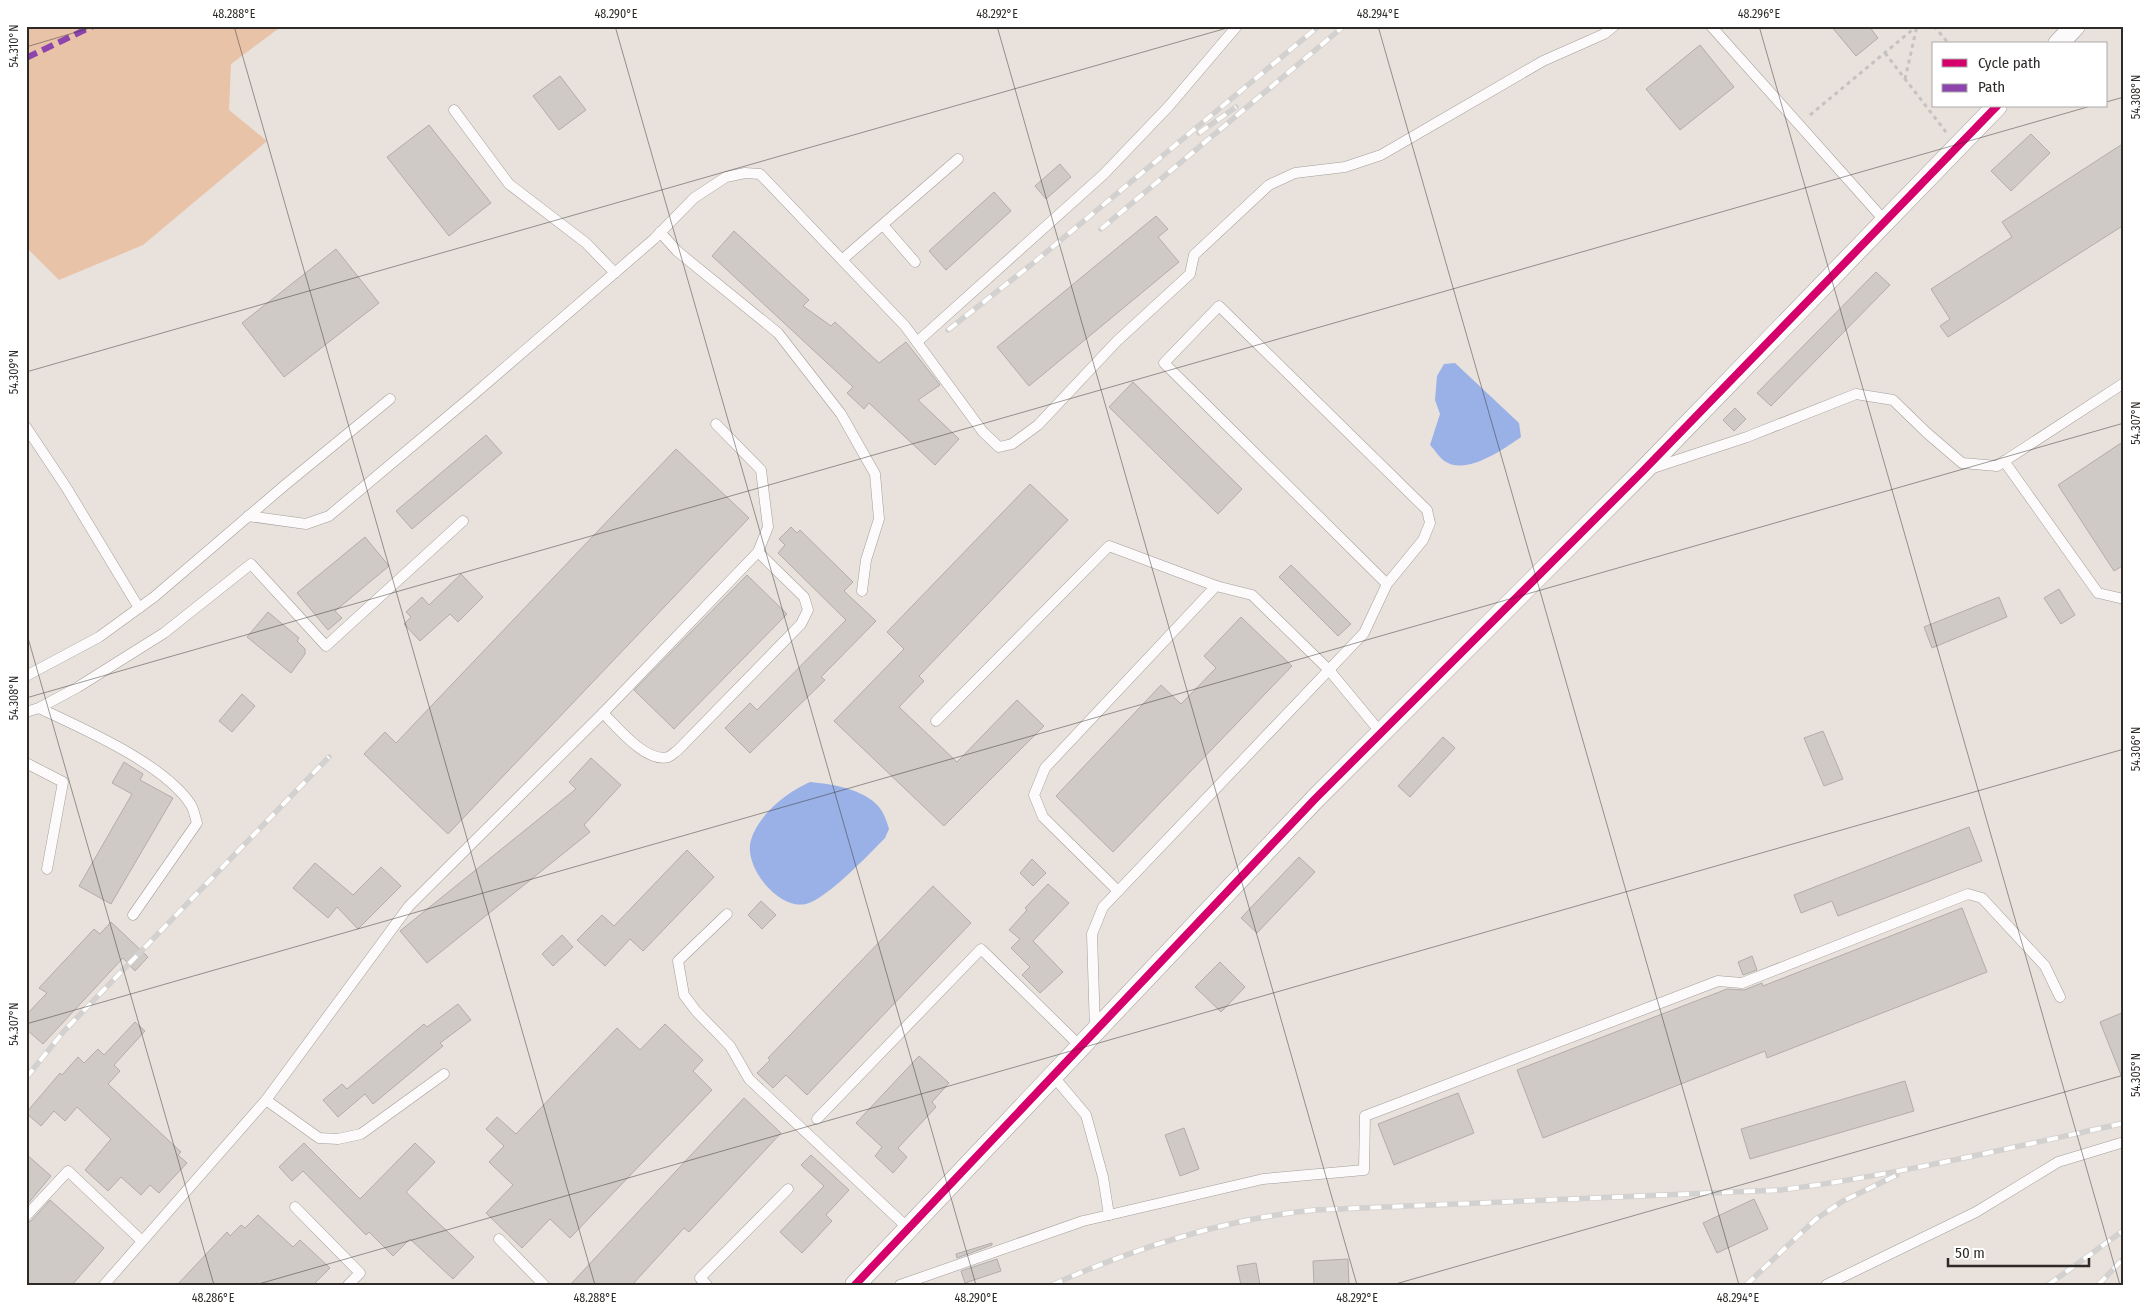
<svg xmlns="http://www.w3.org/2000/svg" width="2150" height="1311" viewBox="0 0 2150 1311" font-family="'Fira Sans Condensed',sans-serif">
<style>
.green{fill:#e8c3a8}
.water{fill:#99b1e6}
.building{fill:#d0cac6;stroke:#b3adaa}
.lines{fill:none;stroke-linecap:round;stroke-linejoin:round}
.lane-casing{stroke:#a39e9b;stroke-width:11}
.street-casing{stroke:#a39e9b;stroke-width:21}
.path{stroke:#c5c3c1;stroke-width:3;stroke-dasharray:4 4;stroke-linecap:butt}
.lane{stroke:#fcfafa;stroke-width:10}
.street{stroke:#fcfafa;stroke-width:20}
.rail-casing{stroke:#d3d1cf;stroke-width:5.5}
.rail{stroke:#fff;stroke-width:4;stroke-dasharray:11;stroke-linecap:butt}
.quiet{stroke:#8e44ad;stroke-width:6;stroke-dasharray:12 6;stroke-linecap:butt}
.cycleway-casing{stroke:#fff;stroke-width:11}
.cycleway{stroke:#d6006c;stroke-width:8}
.ticks{fill:none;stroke:#2e2a27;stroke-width:1;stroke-opacity:0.45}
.neatline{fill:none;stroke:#2e2a27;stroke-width:2}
.ticks-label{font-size:12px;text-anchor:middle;fill:#2e2a27}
</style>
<rect width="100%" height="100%" fill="#e8e1dc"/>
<polygon class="green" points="26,26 282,26 231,64 229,110 267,141 143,245 59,280 26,247"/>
<g class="water">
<path d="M1455 363 1519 423 1521 437C1504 449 1467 475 1446 462 1440 459 1435 450 1430 445L1440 414 1435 400 1437 376 1444 364Z"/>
<path d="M810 782C832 784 864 789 879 807 884 813 887 822 889 829L885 838C868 855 828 898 806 904 778 910 743 866 751 840 758 815 787 792 810 782Z"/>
</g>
<g class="building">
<polygon points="1831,26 1869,26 1878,38 1856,56"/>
<polygon points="1700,45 1734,87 1680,130 1646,89"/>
<polygon points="560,76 586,110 559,130 533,96"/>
<polygon points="429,125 491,203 449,236 387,157"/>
<polygon points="2031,134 2050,153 2011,191 1991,171"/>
<polygon points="2124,143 2124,225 1948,337 1940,326 1950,319 1931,289 2012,237 2002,222"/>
<polygon points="1060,164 1071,177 1046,199 1035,186"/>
<polygon points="994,192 1011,211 946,270 929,251"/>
<polygon points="1156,216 1168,229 1158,237 1179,262 1029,386 997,347"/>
<polygon points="734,231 809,300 803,306 831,326 835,322 879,363 906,342 940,385 918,400 959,439 935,465 869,403 864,409 847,393 853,387 712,256"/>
<polygon points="336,249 379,303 284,377 242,323"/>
<polygon points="1876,272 1890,285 1771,406 1757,393"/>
<polygon points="1133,382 1242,489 1218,514 1109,407"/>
<polygon points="1735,408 1746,419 1734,431 1723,420"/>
<polygon points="486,435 502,453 412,529 396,511"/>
<polygon points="2124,441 2124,565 2114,571 2058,485"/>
<polygon points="676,449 749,518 448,834 364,754 385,732 396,743"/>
<polygon points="1030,484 1068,520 919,676 924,681 899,707 957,762 1017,700 1044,726 944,826 834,721 904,649 887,632"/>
<polygon points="791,527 797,533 800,530 853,582 844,591 876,621 821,677 825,680 750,753 725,728 750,703 757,710 846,620 778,553 785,545 779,539"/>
<polygon points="365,537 389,566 335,611 342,618 328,630 297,593"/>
<polygon points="1291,565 1351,624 1338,636 1279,577"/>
<polygon points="461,574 483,597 458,622 450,614 420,641 404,624 411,617 406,612 422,597 429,605"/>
<polygon points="747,575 787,614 674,729 634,690"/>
<polygon points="2059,589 2075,615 2061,624 2044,598"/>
<polygon points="1999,597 2007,617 1932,648 1924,627"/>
<polygon points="268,612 299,638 297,641 305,649 305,654 291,673 247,637"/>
<polygon points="1241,617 1292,666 1113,852 1056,796 1161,685 1181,704 1216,668 1204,656"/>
<polygon points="242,694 255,706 232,732 219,721"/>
<polygon points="1823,731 1843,779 1824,786 1804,738"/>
<polygon points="1443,737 1455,748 1410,797 1398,786"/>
<polygon points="591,758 621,785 584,825 590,832 427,963 400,931 576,789 569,782"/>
<polygon points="124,762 143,774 140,780 173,798 111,904 79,886 132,794 112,783"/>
<polygon points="1969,827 1982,861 1838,916 1832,901 1801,913 1794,895"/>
<polygon points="687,850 714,877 643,951 630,939 605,966 577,940 602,915 614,926"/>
<polygon points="1299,857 1315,872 1257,933 1241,918"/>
<polygon points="1032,859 1046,873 1033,886 1020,873"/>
<polygon points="315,863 353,895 381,867 401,886 358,929 337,907 328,918 293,888"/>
<polygon points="1048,884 1069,903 1033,941 1063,972 1040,993 1022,975 1030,967 1011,948 1020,939 1009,930 1027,910 1025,908"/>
<polygon points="933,886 971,923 807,1095 786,1075 773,1088 757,1073 770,1060 768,1058"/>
<polygon points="761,901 776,915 762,929 748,915"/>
<polygon points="1962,908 1987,972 1767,1058 1765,1051 1543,1138 1517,1070 1727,989 1744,990 1762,983 1763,986"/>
<polygon points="111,922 148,957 135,971 123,958 43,1044 26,1029 26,1015 47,993 39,988 94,929 100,934"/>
<polygon points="562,935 573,947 553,966 542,954"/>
<polygon points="1752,956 1757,970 1743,975 1738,962"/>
<polygon points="1220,962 1245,987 1221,1012 1195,987"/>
<polygon points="458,1004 471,1020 440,1043 443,1046 373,1104 365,1094 338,1117 323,1100 342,1084 347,1089 424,1024 427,1027"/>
<polygon points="2124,1012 2124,1080 2123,1080 2100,1022"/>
<polygon points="135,1022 145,1031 114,1065 120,1071 108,1084 181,1152 178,1155 187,1163 159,1193 150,1185 141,1195 121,1177 108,1191 85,1170 111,1139 77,1107 65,1121 54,1111 41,1126 26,1113 60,1073 62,1075 78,1057 84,1063 98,1049 104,1055"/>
<polygon points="665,1024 703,1060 693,1071 712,1090 570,1238 550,1219 522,1248 486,1213 513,1185 489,1162 504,1146 486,1129 497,1117 516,1134 617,1028 640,1050"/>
<polygon points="919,1056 949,1083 932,1102 936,1107 898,1148 907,1157 893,1173 875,1156 882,1147 856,1123"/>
<polygon points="1905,1081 1914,1111 1750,1159 1741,1129"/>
<polygon points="1458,1093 1474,1133 1394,1165 1378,1124"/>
<polygon points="744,1098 781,1133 689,1232 684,1228 632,1285 570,1285"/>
<polygon points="1184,1128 1199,1169 1180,1176 1165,1135"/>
<polygon points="304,1143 360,1199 415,1143 435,1162 406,1192 474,1257 453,1279 410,1239 393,1256 369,1232 366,1235 303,1171 292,1181 279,1167"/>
<polygon points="26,1154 51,1176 26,1206"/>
<polygon points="811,1155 849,1190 826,1215 832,1221 802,1253 780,1232 824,1186 801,1165"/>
<polygon points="1754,1199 1768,1229 1717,1253 1703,1223"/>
<polygon points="50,1200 104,1248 72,1285 26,1285 26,1223 31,1221"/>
<polygon points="258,1215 293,1247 300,1240 330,1268 313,1285 177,1285 227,1232 230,1236 241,1225 245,1228"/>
<polygon points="992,1243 992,1245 957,1258 956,1254"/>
<polygon points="997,1259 1001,1271 965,1283 961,1271"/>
<polygon points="1348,1259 1349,1285 1314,1285 1313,1261"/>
<polygon points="1256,1263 1260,1285 1241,1285 1237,1266"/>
</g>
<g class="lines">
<defs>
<g id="lane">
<polyline points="1711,26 1885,221"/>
<polyline points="454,110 509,184 586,243 615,273"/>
<polyline points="883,225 915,262"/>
<polyline points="660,232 677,251 778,333 841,414 875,474 879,519 866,560 862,591"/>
<polyline points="843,259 958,159"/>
<polyline points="917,342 1104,174 1169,106 1237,26"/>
<polyline points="26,427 66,487 139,608"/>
<polyline points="2004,461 2098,593 2124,599"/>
<polyline points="1650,469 1747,437 1856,394 1893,400 1927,433 1962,463 1997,466 2124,383"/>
<polyline points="248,516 306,524 329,516 472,396 654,239 694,198 726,177 745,173 760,174 905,326 983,432 999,447 1012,444 1038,425 1117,341 1190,274 1194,255 1269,185 1295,173 1345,167 1381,155 1543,61 1604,34 1614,26"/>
<polyline points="26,676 99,637 154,597 285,485 390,399"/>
<path d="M39 708C83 729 165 764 191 805 194 810 195 817 197 823L133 915"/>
<polyline points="26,712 39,708 78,687 164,633 251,564 326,646 463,521"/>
<path d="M603 713C617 727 646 763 668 757 671 756 675 752 678 750L801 624 808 610 804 597 758 552"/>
<polyline points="936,721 1109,546 1216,586"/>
<polyline points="26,763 63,782 47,869"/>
<polyline points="1118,891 1043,817 1034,795 1045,768 1216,586 1252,595 1329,670 1381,733"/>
<polyline points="727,914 678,961 684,995 696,1011 730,1046 749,1079 909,1229"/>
<polyline points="1095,1030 1092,934 1103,907 1364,633 1387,584 1164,363 1219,306 1427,510 1430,523 1423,540 1387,584"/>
<polyline points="1054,1077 1086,1115 1103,1177 1109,1215 1263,1179 1364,1170 1365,1116 1718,981 1742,983 1968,894 1982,898 2045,966 2060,997"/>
<polyline points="266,1100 319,1138 338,1139 361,1134 444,1074"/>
<polyline points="817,1119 981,949 1081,1047"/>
<polyline points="295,1207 360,1273 348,1285"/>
<polyline points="26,1216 68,1171 142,1241"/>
<polyline points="499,1239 544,1285"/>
<polyline points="104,1285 266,1100 409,906 603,713 758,552 768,527 761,470 716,424"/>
<polyline points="707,1285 700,1278 788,1189"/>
<polyline points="900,1285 1083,1221 1109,1215"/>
<polyline points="1826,1285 1976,1212 2058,1162 2124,1142"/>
</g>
<g id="street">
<polyline points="2058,44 2075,26"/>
<polyline points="855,1285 1315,799 1642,472 1997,106"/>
</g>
</defs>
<use href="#lane" class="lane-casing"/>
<use href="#street" class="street-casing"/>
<g class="path">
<polyline points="1934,26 1949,44"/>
<polyline points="1885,53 1946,132"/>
<polyline points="1905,79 1917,26"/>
<polyline points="1810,115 1917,26"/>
</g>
<use href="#lane" class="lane"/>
<use href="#street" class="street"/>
<defs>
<g id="rail">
<polyline points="1199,133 1236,107"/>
<polyline points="1101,229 1344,26"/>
<polyline points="948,330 1032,264 1319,26"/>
<polyline points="26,1078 64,1031 329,757"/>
<path d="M1052 1285C1132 1249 1228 1218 1315 1210L1781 1190C1896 1175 2010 1148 2124 1123"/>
<polyline points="1746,1285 1816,1219 1843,1201 1897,1175"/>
<polyline points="2048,1285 2124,1230"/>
<polyline points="2098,1285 2124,1258"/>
</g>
</defs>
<use href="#rail" class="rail-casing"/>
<use href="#rail" class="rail"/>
<polyline class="quiet" points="26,58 93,26"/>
<defs>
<polyline id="cycleway" points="855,1285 1315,799 1642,472 1997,106"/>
</defs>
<use href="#cycleway" class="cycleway-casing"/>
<use href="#cycleway" class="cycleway"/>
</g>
<path class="ticks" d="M234 26 595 1285M615 26 976 1285M997 26 1357 1285M1378 26 1739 1285M1759 26 2120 1285M26 47 97 26M2106 102 2124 97M26 372 1234 26M26 631 214 1285M26 698 2091 106M26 1024 2124 423M255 1285 2124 749M1392 1285 2124 1075"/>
<rect width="2150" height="1311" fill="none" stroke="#ffffff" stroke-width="55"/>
<rect x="1932" y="42" width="175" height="65" fill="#ffffff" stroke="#abaaa9"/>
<rect x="1942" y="59" width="25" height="8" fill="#d6006c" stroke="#abaaa9"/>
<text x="1978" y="68" font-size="15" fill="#2e2a27">Cycle path</text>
<rect x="1942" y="84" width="25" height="8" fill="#8e44ad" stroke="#abaaa9"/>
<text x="1978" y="92" font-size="15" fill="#2e2a27">Path</text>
<path d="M1948 1258v8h141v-8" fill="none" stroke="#2e2a27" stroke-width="2.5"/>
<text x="1955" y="1258" font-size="15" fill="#2e2a27" stroke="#ffffff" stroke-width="4" paint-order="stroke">50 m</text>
<rect x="28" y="28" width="2094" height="1256" class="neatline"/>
<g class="ticks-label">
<text x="234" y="18">48.288°E</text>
<text x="616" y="18">48.290°E</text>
<text x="997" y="18">48.292°E</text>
<text x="1378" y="18">48.294°E</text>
<text x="1759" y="18">48.296°E</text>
<text transform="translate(14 46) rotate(-90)" y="4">54.310°N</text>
<text transform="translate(2136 97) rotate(-90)" y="4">54.308°N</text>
<text transform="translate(14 372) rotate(-90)" y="4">54.309°N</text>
<text transform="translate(2136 423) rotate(-90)" y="4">54.307°N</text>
<text transform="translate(14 698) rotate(-90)" y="4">54.308°N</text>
<text transform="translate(2136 749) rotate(-90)" y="4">54.306°N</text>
<text transform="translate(14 1024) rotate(-90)" y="4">54.307°N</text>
<text transform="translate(2136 1075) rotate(-90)" y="4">54.305°N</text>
<text x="213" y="1302">48.286°E</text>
<text x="595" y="1302">48.288°E</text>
<text x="976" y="1302">48.290°E</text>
<text x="1357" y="1302">48.292°E</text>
<text x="1738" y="1302">48.294°E</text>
</g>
</svg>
